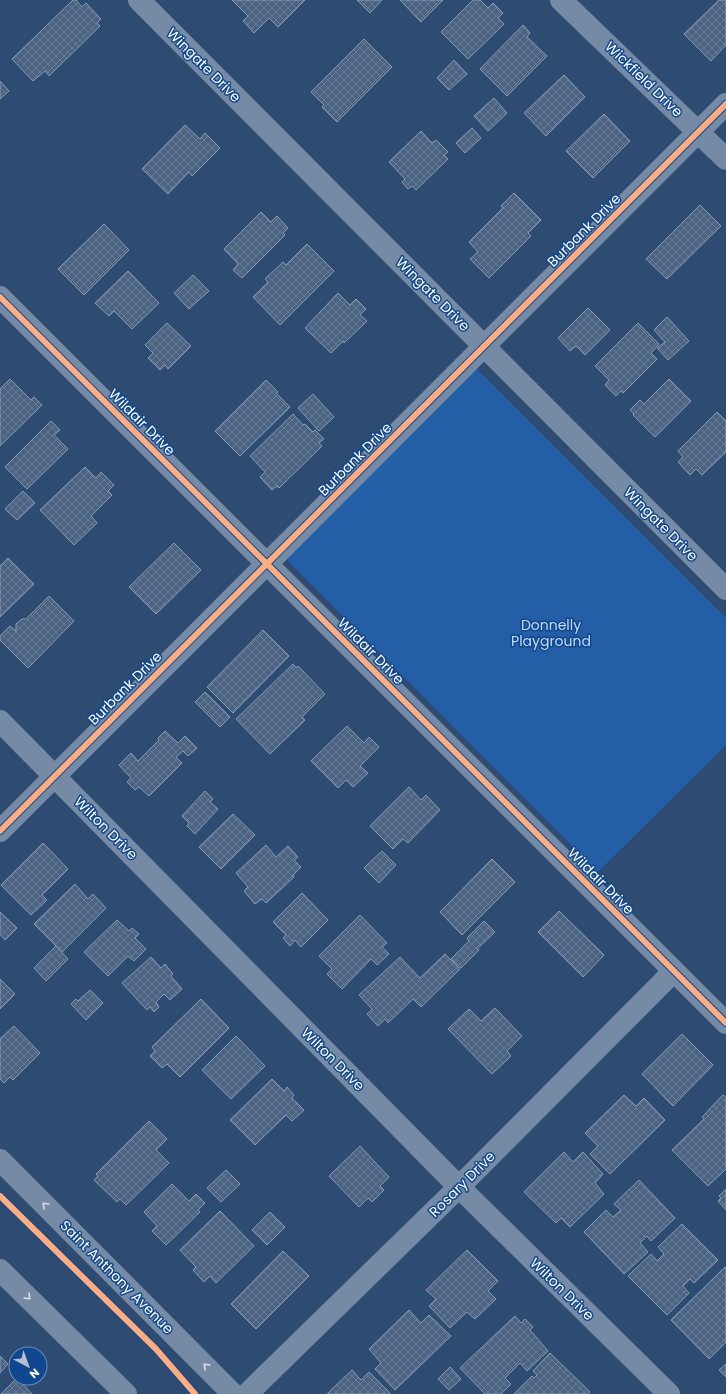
<svg xmlns="http://www.w3.org/2000/svg" width="726" height="1394" viewBox="0 0 726 1394" font-family="Poppins,sans-serif">
<style>
.park{fill:#245ea6}
.building{fill:url(#building-cross-hatch);stroke:#899cb4}
.lines{fill:none;stroke-linecap:round;stroke-linejoin:round}
.minor{stroke:#758ba5;stroke-width:22}
.cycleway-casing{stroke:#11478f;stroke-width:8}
.cycleway{stroke:#ffac80;stroke-width:6}
.oneway{stroke:#dce2e8}
.labels{text-anchor:middle;stroke-width:3;stroke-linejoin:round;paint-order:stroke}
.street-label{font-size:14px;fill:#fff;stroke:#11478f}
.park-label{font-size:14px;fill:#c1dcfd;stroke:#11478f}
</style>
<defs>
<pattern id="building-cross-hatch" width="8" height="8" patternUnits="userSpaceOnUse"><rect width="8" height="8" fill="#4b6382"/><path d="M0 0l8 8M0 8l8-8" fill="none" stroke="#667a95"/></pattern>
</defs>
<rect width="100%" height="100%" fill="#2e4b72"/>
<polygon class="park" points="476,368 726,618 726,745 598,872 285,558"/>
<g class="building">
<polygon points="73,0 76,0 82,7 86,3 101,19 97,23 100,26 49,76 45,71 33,81 12,59"/>
<polygon points="232,0 305,0 278,27 269,18 254,33 243,21 248,16"/>
<polygon points="357,0 382,0 370,13"/>
<polygon points="400,0 443,0 421,22"/>
<polygon points="473,0 480,0 488,8 493,3 503,13 498,18 504,24 468,59 441,32"/>
<polygon points="719,0 726,0 726,45 711,61 684,34"/>
<polygon points="523,25 530,33 527,37 547,56 507,96 480,69"/>
<polygon points="364,39 392,67 337,122 322,107 324,105 311,92"/>
<polygon points="454,60 467,74 449,90 437,78"/>
<polygon points="564,75 585,97 546,136 524,113"/>
<polygon points="0,81 9,91 0,99"/>
<polygon points="494,98 507,113 488,131 474,116"/>
<polygon points="604,114 630,141 593,178 566,151"/>
<polygon points="185,125 200,139 205,133 220,148 192,176 189,172 168,194 142,169"/>
<polygon points="472,128 481,138 465,153 456,143"/>
<polygon points="421,131 432,143 436,140 448,152 444,155 448,159 416,190 412,186 408,189 402,182 405,179 389,162"/>
<polygon points="514,193 541,220 528,233 531,236 489,278 470,259 478,252 469,242 503,208 501,206"/>
<polygon points="700,205 721,226 667,279 646,259"/>
<polygon points="261,212 271,222 277,216 288,228 283,233 285,235 242,278 233,270 238,264 224,249"/>
<polygon points="104,224 129,250 84,295 58,269"/>
<polygon points="307,244 334,271 280,325 253,297 268,282 265,279 283,262 286,265"/>
<polygon points="128,271 159,303 132,329 114,311 109,316 95,303"/>
<polygon points="193,275 209,291 189,309 174,293"/>
<polygon points="338,293 350,305 356,299 366,309 360,315 367,321 344,343 343,341 331,353 305,328"/>
<polygon points="588,308 610,330 585,355 576,346 570,351 558,338"/>
<polygon points="667,317 689,341 668,360 657,348 665,342 654,330"/>
<polygon points="167,323 191,346 168,369 165,365 160,370 148,358 153,353 145,345"/>
<polygon points="638,323 659,344 651,353 657,359 623,393 621,391 616,396 605,385 609,380 595,366"/>
<polygon points="10,379 31,400 34,397 42,405 0,446 0,389"/>
<polygon points="669,379 691,401 655,437 633,415 634,414 630,410 640,400 644,404"/>
<polygon points="266,380 278,392 276,393 290,407 240,456 215,431"/>
<polygon points="313,394 334,417 319,431 298,408"/>
<polygon points="717,412 726,421 726,452 702,475 696,469 690,475 678,462 683,457 678,451"/>
<polygon points="293,414 303,425 305,424 313,432 315,430 324,439 319,443 322,446 279,488 277,486 272,490 260,477 265,472 250,456"/>
<polygon points="51,421 60,430 54,435 68,449 27,489 5,467"/>
<polygon points="85,467 96,478 101,472 114,485 108,491 112,495 91,516 97,523 74,545 40,510"/>
<polygon points="23,491 35,503 17,520 5,509"/>
<polygon points="174,543 201,570 156,614 129,587"/>
<polygon points="8,558 34,584 0,617 0,566"/>
<polygon points="49,596 74,621 28,668 0,640 0,636 10,626 16,631 16,624 22,619 26,619"/>
<polygon points="263,630 289,656 233,713 207,687"/>
<polygon points="293,664 296,668 298,666 325,694 302,717 305,720 270,754 236,719"/>
<polygon points="205,692 230,717 220,727 195,702"/>
<polygon points="347,726 364,743 369,737 379,747 360,766 368,773 353,787 346,780 338,788 311,761"/>
<polygon points="165,731 178,743 185,736 197,748 188,756 183,751 176,757 182,763 149,796 139,787 135,790 127,782 131,778 119,765 131,753 138,761 159,740 158,738"/>
<polygon points="409,787 421,800 426,795 440,810 408,843 403,839 393,849 370,826"/>
<polygon points="205,791 213,799 210,802 218,809 195,834 187,826 189,823 182,816"/>
<polygon points="233,814 255,835 221,869 199,847"/>
<polygon points="43,843 68,869 42,895 47,900 31,915 1,885"/>
<polygon points="266,845 276,857 288,846 298,857 294,860 301,867 293,875 294,877 266,903 262,899 255,904 244,891 248,887 236,873"/>
<polygon points="382,851 396,865 379,883 364,868"/>
<polygon points="492,859 515,882 462,935 440,912"/>
<polygon points="75,884 88,899 93,894 106,908 62,952 34,924"/>
<polygon points="302,893 328,920 301,947 295,940 290,946 283,938 286,935 273,922"/>
<polygon points="559,911 604,955 583,977 538,932"/>
<polygon points="0,912 17,928 5,940 0,934"/>
<polygon points="360,915 387,943 382,947 389,954 377,965 371,959 342,989 327,974 332,969 319,956"/>
<polygon points="117,920 129,931 132,928 139,934 135,938 146,949 134,961 128,956 108,976 84,952"/>
<polygon points="484,921 495,932 477,949 479,950 461,968 451,959 469,941 467,938"/>
<polygon points="56,946 68,959 46,981 34,968"/>
<polygon points="445,954 460,969 421,1007 413,999 388,1023 385,1019 378,1026 367,1014 372,1009 359,995 400,957 420,978"/>
<polygon points="151,957 161,968 165,964 173,974 171,976 182,989 170,1000 164,994 156,1002 159,1007 154,1012 150,1007 147,1010 122,983"/>
<polygon points="0,979 15,994 0,1009"/>
<polygon points="90,990 103,1003 86,1020 71,1004 76,999 78,1001"/>
<polygon points="201,999 229,1028 180,1077 167,1064 162,1068 150,1056 155,1051 152,1047"/>
<polygon points="495,1008 522,1036 507,1051 511,1056 492,1074 448,1029 469,1009 481,1021"/>
<polygon points="14,1026 40,1053 13,1080 10,1077 4,1083 0,1079 0,1039"/>
<polygon points="682,1034 713,1065 673,1106 642,1074"/>
<polygon points="236,1036 265,1066 231,1099 202,1070"/>
<polygon points="272,1079 284,1091 287,1087 294,1095 292,1098 304,1110 292,1121 286,1115 255,1145 230,1120"/>
<polygon points="624,1095 636,1106 644,1098 665,1120 610,1174 590,1154 598,1146 585,1133"/>
<polygon points="723,1095 726,1097 726,1169 708,1186 672,1150 704,1119 702,1117"/>
<polygon points="149,1121 167,1139 156,1150 169,1163 126,1205 120,1199 117,1202 94,1180 98,1176 96,1174"/>
<polygon points="360,1146 389,1177 380,1186 384,1190 372,1202 368,1198 359,1207 329,1176"/>
<polygon points="564,1152 573,1162 583,1152 603,1174 595,1183 604,1194 570,1227 561,1218 556,1223 524,1192"/>
<polygon points="226,1170 240,1184 221,1202 207,1188"/>
<polygon points="639,1180 675,1218 651,1241 647,1236 640,1243 648,1252 624,1274 584,1232 606,1210 613,1217 621,1210 614,1204"/>
<polygon points="172,1184 189,1201 196,1194 205,1203 198,1210 200,1212 166,1245 152,1231 157,1226 144,1212"/>
<polygon points="726,1189 726,1210 718,1201 721,1198 719,1196"/>
<polygon points="220,1211 254,1246 216,1283 210,1276 204,1282 193,1270 196,1267 180,1250"/>
<polygon points="270,1212 285,1227 267,1245 252,1230"/>
<polygon points="682,1224 718,1260 694,1283 690,1279 683,1286 689,1293 667,1315 628,1276 651,1254 657,1261 664,1254 658,1247"/>
<polygon points="467,1250 498,1281 488,1291 496,1299 475,1319 467,1312 450,1328 429,1306 436,1299 426,1290"/>
<polygon points="283,1251 309,1276 256,1329 231,1304"/>
<polygon points="725,1267 726,1268 726,1342 709,1359 671,1320"/>
<polygon points="409,1310 421,1323 429,1315 451,1336 395,1390 375,1369 381,1363 369,1349"/>
<polygon points="515,1316 521,1323 525,1319 533,1327 530,1330 548,1351 527,1371 520,1363 505,1378 511,1384 501,1394 485,1394 460,1368"/>
<polygon points="550,1353 590,1392 588,1394 514,1394 532,1376 534,1378 537,1375 533,1371"/>
<polygon points="0,1356 8,1364 0,1373"/>
<polygon points="726,1364 726,1377 719,1370"/>
<polygon points="450,1367 461,1379 449,1390 438,1379"/>
<polygon points="352,1370 361,1380 369,1372 390,1393 389,1394 327,1394"/>
<polygon points="17,1378 32,1394 1,1394"/>
</g>
<g class="lines">
<g class="minor">
<polyline points="139,0 726,589"/>
<polyline points="561,0 726,159"/>
<polyline points="0,297 726,1023"/>
<polyline points="0,721 459,1187 669,1394"/>
<polyline points="0,831 726,104"/>
<polyline points="0,1160 233,1394"/>
<polyline points="0,1270 126,1394"/>
<polyline points="247,1394 459,1187 674,971"/>
</g>
<defs>
<g id="cycleway">
<polyline points="0,297 726,1023"/>
<polyline points="0,831 726,104"/>
<polyline points="0,1196 156,1349 195,1394"/>
</g>
</defs>
<use href="#cycleway" class="cycleway-casing"/>
<use href="#cycleway" class="cycleway"/>
</g>
<defs><path id="oneway-chevron" d="M-2-3.5L2.5 0L-2 3.5" fill="none" stroke-width="1.6" stroke-linecap="round" stroke-linejoin="round"/></defs>
<g class="oneway">
<use href="#oneway-chevron" transform="translate(45 1205) rotate(-135)"/>
<use href="#oneway-chevron" transform="translate(28 1297) rotate(45)"/>
<use href="#oneway-chevron" transform="translate(206 1366) rotate(-135)"/>
</g>
<g class="labels">
<g class="street-label">
<text transform="translate(204 65) rotate(45)" y="5">Wingate Drive</text>
<text transform="translate(644 79) rotate(44)" y="5">Wickfield Drive</text>
<text transform="translate(584 230) rotate(-45)" y="5">Burbank Drive</text>
<text transform="translate(433 294) rotate(45)" y="5">Wingate Drive</text>
<text transform="translate(142 422) rotate(45)" y="5">Wildair Drive</text>
<text transform="translate(355 459) rotate(-45)" y="5">Burbank Drive</text>
<text transform="translate(661 524) rotate(45)" y="5">Wingate Drive</text>
<text transform="translate(371 651) rotate(45)" y="5">Wildair Drive</text>
<text transform="translate(125 688) rotate(-45)" y="5">Burbank Drive</text>
<text transform="translate(106 828) rotate(45)" y="5">Wilton Drive</text>
<text transform="translate(601 881) rotate(45)" y="5">Wildair Drive</text>
<text transform="translate(333 1059) rotate(45)" y="5">Wilton Drive</text>
<text transform="translate(462 1184) rotate(-45)" y="5">Rosary Drive</text>
<text transform="translate(117 1277) rotate(45)" y="5">Saint Anthony Avenue</text>
<text transform="translate(562 1289) rotate(44)" y="5">Wilton Drive</text>
</g>
<g class="park-label">
<text x="551" y="630">Donnelly<tspan x="551" dy="16">Playground</tspan></text>
</g>
</g>
<g transform="translate(28 1366) rotate(139)"><circle r="19" fill="#11478f" stroke="#7091bc"/>
<path d="M0-3L7 15L0 10L-7 15Z" fill="#b6c0ce"/>
<text y="-6" font-size="11" font-weight="bold" text-anchor="middle" fill="#ffffff">N</text>
</g>
</svg>
